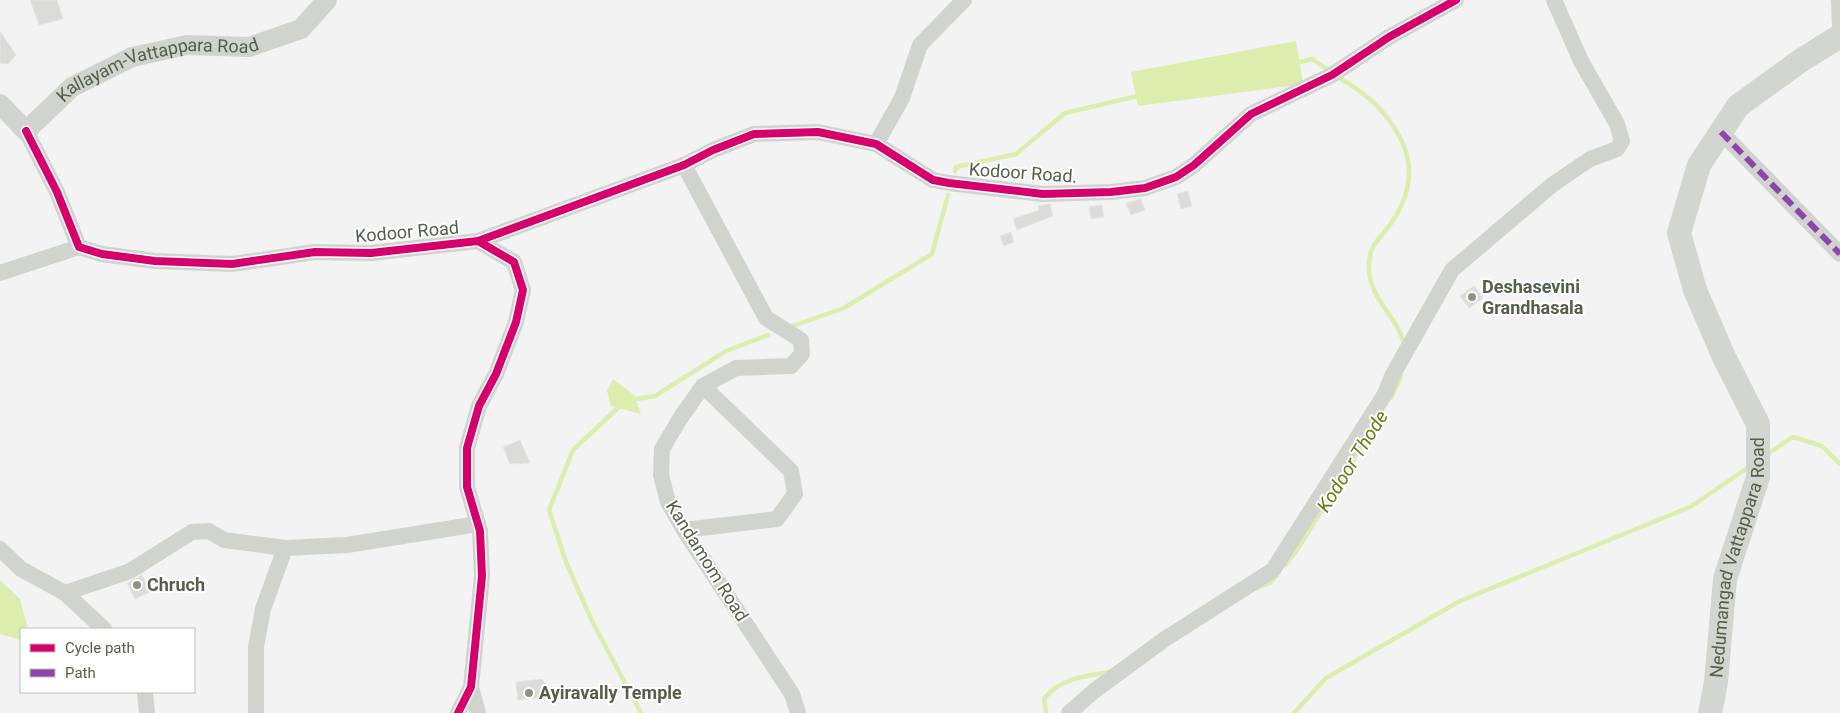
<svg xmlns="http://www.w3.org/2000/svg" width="1840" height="713" viewBox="0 0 1840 713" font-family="Roboto,sans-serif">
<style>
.water{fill:#ddedae}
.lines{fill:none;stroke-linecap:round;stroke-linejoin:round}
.stream{stroke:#ddedae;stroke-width:4.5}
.building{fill:#dbdcda;stroke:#e5e6e4}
.minor{stroke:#d1d4ce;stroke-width:16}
.tertiary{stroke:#d1d4ce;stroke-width:20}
.secondary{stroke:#d3d5d0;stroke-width:24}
.quiet{stroke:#8e44ad;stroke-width:6;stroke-dasharray:12 6;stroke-linecap:butt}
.cycleway-casing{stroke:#fff;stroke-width:11}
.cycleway{stroke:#d6006c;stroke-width:8}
.poi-dot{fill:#8c9384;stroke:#fff;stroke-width:2}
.labels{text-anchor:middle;stroke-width:4;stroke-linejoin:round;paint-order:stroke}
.street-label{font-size:18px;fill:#545f49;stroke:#fff}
.poi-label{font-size:18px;font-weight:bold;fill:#545f49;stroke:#fff;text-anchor:start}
.water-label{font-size:19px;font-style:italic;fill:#627e10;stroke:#fff}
</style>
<rect width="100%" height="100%" fill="#f3f3f3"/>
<g class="water">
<polygon points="1296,41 1303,84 1138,106 1131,72"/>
<polygon points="613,379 634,395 641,414 611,406 607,391"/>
<polygon points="0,580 20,599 28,629 21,629 21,640 0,634"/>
</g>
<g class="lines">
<g class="stream">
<polyline points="1296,63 1312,59 1331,72"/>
<path d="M1337 76C1350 85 1366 94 1377 106 1411 142 1421 179 1392 222 1381 239 1368 243 1369 268 1370 302 1400 318 1404 346"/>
<polyline points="955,171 956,167 1016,154 1065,113 1142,95"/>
<polyline points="793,326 844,308 932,254 948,195"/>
<polyline points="1391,398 1401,376"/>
<polyline points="630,400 655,396 726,351 768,335"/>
<polyline points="621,405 573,450 549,510 566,562 592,621 641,713"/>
<polyline points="1769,453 1793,437 1822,446 1840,464"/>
<polyline points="1285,565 1297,550 1377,422"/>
<polyline points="1257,588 1270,583 1277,575"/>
<path d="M1046 713 1044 699C1058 679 1088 675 1110 672"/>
<polyline points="1294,713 1326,678 1460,601 1690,507 1746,469"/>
</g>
</g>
<g class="building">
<polygon points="30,0 57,0 63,19 39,25"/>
<polygon points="0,31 16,55 8,64 0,63"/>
<polygon points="1188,191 1192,206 1181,209 1177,194"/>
<polygon points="1141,199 1145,210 1131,215 1126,203"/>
<polygon points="1050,204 1053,216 1017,230 1013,219 1039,210 1038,206"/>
<polygon points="1102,205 1104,217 1091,219 1089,207"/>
<polygon points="1011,232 1014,242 1004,246 1000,236"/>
<polygon points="1474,286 1483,298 1469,308 1460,296"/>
<polygon points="520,440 530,463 510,464 503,447"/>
<polygon points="142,575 150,592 135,599 127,583"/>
<polygon points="542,679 547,687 536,698 518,700 516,682"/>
</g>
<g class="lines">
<g class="minor">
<polyline points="1839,0 1840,26"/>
<polyline points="26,131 57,192 79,247 102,254 155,261 232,264 315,252 371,253 478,241 514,262 523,290 516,322 496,374 479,406 467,448 467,487 480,531 482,576 471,687 458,713"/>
<polyline points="1721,132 1840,254"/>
<polyline points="876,144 902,98 920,45 964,0"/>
<polyline points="684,165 766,318 801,340 802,354 791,366 736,368 703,386 681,417 662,449 661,475 668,502 684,530 792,694 798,713"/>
<polyline points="478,241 684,165 713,150 754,134 818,132 876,144 933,180 949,183 1043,194 1111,192 1145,188 1176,177 1194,165 1251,114 1332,75 1389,37 1456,0"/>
<polyline points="0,273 79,247"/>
<polyline points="684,530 777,519 795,494 791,471 703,386"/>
<polyline points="0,549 21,569 65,593 130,571 192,532 209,531 224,540 285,548 347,545 478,524"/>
<polyline points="65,593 104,629"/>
<polyline points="471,687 478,713"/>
<polyline points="145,692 147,713"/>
<polyline points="256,713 256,647 263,609 285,548"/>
<polyline points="1069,713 1094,691 1165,639 1273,570 1385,394 1392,376 1452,270 1552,185 1590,159 1617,149 1622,141 1617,124 1581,61 1554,0"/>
</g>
<path class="tertiary" id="s1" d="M0 104 26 131 72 87 132 57 187 45 249 47 301 29 327 0"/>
<path class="secondary" id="s2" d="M1710 713 1716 682 1725 579 1758 477V424L1724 357 1695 290 1679 233 1699 165 1738 106 1800 61 1840 36"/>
<polyline class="quiet" points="1721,132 1840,254"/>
<defs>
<g id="cycleway">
<polyline points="26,131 57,192 79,247 102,254 155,261 232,264 315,252 371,253 478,241 514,262 523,290 516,322 496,374 479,406 467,448 467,487 480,531 482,576 471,687 458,713"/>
<polyline points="478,241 684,165 713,150 754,134 818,132 876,144 933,180 949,183 1043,194 1111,192 1145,188 1176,177 1194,165 1251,114 1332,75 1389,37 1456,0"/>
</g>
</defs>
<use href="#cycleway" class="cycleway-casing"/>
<use href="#cycleway" class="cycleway"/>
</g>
<g class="poi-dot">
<circle cx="1472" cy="297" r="5"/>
<circle cx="137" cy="585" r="5"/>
<circle cx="529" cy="693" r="5"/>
</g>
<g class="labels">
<g class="street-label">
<text dy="6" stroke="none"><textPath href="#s1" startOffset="190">Kallayam-Vattappara Road</textPath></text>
<text transform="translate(1023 173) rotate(4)" y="6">Kodoor Road.</text>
<text transform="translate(407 232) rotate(-5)" y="6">Kodoor Road</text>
<text dy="6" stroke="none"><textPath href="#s2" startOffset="159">Nedumangad Vattappara Road</textPath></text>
<text transform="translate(707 561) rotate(58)" y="6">Kandamom Road</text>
</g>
<g class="poi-label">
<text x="1482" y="293">Deshasevini<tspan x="1482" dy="21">Grandhasala</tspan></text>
<text x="147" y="591">Chruch</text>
<text x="539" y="699">Ayiravally Temple</text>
</g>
<g class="water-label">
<text transform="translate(1352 461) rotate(-58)" y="7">Kodoor Thode</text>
</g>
</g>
<rect x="20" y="628" width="175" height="65" fill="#ffffff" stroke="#bbbfb6"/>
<rect x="30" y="644" width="25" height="8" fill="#d6006c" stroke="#bbbfb6"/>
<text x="65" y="653" font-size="15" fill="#545f49">Cycle path</text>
<rect x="30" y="669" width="25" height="8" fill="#8e44ad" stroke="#bbbfb6"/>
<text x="65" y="678" font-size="15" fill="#545f49">Path</text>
</svg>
